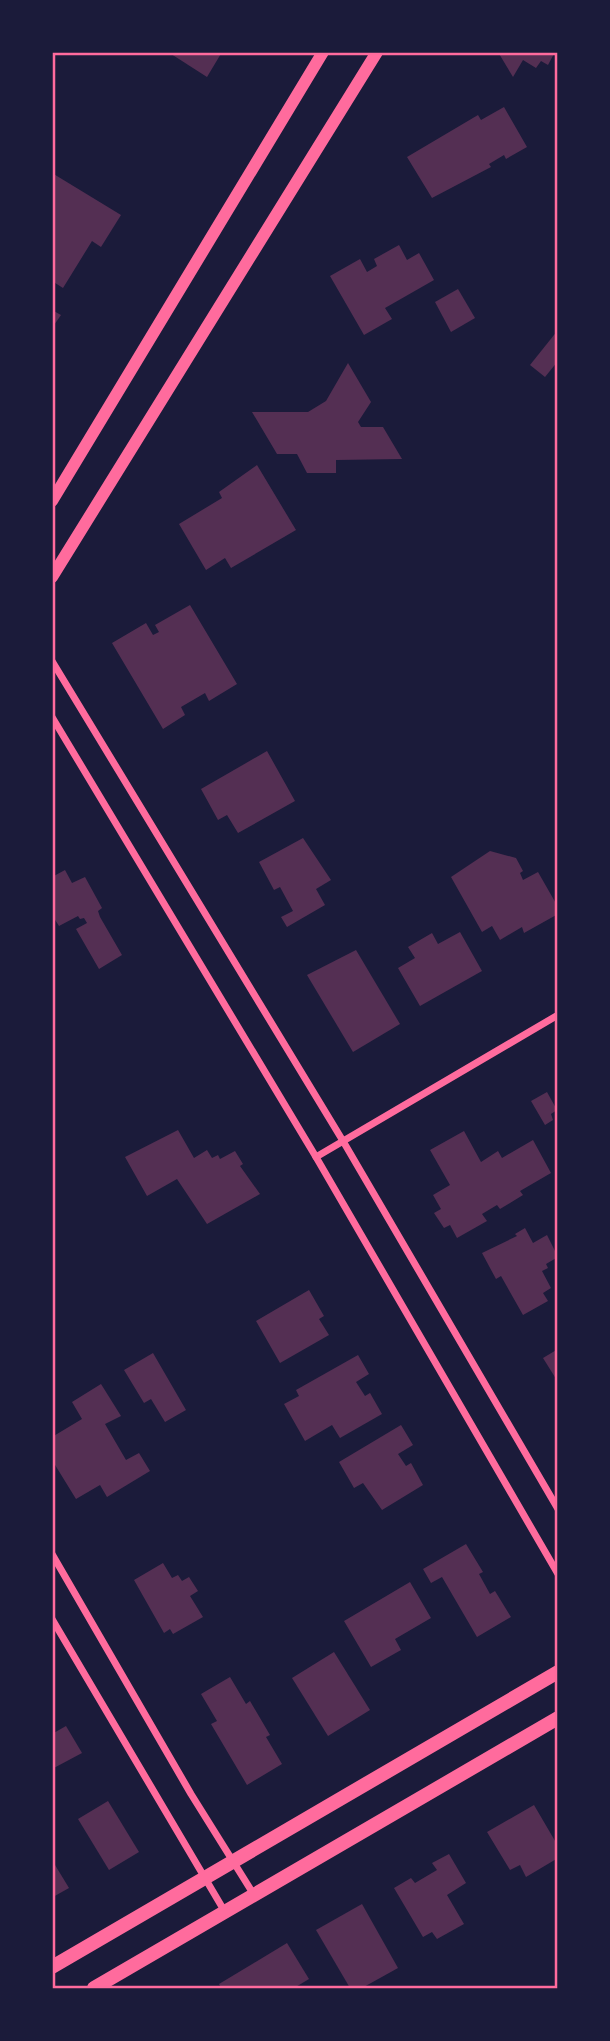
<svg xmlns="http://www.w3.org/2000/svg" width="610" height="2041" viewBox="0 0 610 2041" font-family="Mulish,sans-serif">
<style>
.building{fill:#542f53}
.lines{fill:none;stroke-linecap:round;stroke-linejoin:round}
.minor{stroke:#ff6b9d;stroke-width:7}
.tertiary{stroke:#ff6b9d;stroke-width:12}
.secondary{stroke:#ff6b9d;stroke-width:14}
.neatline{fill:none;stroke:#ff6b9d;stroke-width:2.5}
</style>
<rect width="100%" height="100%" fill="#1b1b3a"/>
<g class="building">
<polygon points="168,52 222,52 207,77"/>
<polygon points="498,52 555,52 548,65 541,61 536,68 523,60 513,77"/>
<polygon points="504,107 527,147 506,159 504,155 489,164 491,167 432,198 407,157 478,115 481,120"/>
<polygon points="52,173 121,215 101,247 92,241 63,288 52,281"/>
<polygon points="399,245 407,260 419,253 434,280 385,308 392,319 364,335 330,276 360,259 367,272 377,266 374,259"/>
<polygon points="458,289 475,318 451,332 435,302"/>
<polygon points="52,310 61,315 52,328"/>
<polygon points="558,330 558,361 545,377 530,365"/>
<polygon points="348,363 371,402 358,422 361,427 383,427 402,459 336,460 336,473 307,473 297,454 277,454 252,412 308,412 326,401"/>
<polygon points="257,465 296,530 231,568 225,558 206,570 179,524 222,498 219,492"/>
<polygon points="190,605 237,684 209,701 205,693 181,707 185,715 163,729 112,643 146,623 153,635 159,632 155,625"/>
<polygon points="267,751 295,801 238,833 227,815 218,820 201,789"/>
<polygon points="303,838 331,880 316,889 325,905 287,927 281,917 293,911 280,887 274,890 259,862"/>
<polygon points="490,851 516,858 523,871 520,873 523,880 538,872 558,907 558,914 524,933 522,927 500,940 492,926 482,932 451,877"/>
<polygon points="65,870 72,883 85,877 102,908 98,911 100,917 122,955 99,969 76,929 87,923 84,918 80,919 78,916 59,926 52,915 52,877"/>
<polygon points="460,932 482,971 420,1006 398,968 415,958 408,947 432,933 438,944"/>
<polygon points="356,950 400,1024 353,1052 307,975"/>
<polygon points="547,1092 557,1110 551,1114 553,1120 545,1125 531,1101"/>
<polygon points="178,1130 194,1158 207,1150 212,1158 218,1155 220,1159 235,1151 243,1164 240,1166 260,1194 207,1224 177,1179 147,1196 125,1157"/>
<polygon points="464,1131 481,1162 498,1151 502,1158 533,1140 551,1173 520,1191 523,1195 500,1209 497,1205 482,1214 487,1221 457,1238 450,1225 444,1228 434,1213 441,1209 433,1195 450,1185 430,1150"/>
<polygon points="525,1228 533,1243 547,1235 558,1257 546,1264 548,1268 542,1271 551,1288 543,1293 548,1301 523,1315 501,1276 496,1279 482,1253 517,1236 515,1234"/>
<polygon points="309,1290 324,1316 319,1319 329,1335 280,1363 256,1321"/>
<polygon points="558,1349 558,1382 543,1358"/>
<polygon points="153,1353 186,1410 165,1422 151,1399 144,1403 124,1370"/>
<polygon points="358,1355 369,1374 356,1382 365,1396 370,1393 382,1414 340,1438 332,1425 305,1441 284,1404 299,1396 296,1390"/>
<polygon points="101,1384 121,1416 105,1424 126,1460 139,1453 150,1471 107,1497 100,1485 76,1499 52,1460 52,1437 82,1419 72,1402"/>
<polygon points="401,1425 413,1445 398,1454 406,1466 411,1463 423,1485 382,1510 363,1483 354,1488 339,1462"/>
<polygon points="466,1544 483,1572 479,1574 490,1594 495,1591 511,1617 477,1637 442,1577 431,1583 423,1569"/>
<polygon points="163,1563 172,1578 178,1575 182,1581 189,1577 198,1591 190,1596 203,1617 173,1634 170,1629 164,1633 134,1580"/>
<polygon points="410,1582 431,1618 395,1639 401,1650 371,1667 344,1621"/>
<polygon points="334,1652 370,1710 328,1736 292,1678"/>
<polygon points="230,1677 246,1704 250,1701 270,1735 266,1737 282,1764 247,1785 211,1724 217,1721 201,1694"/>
<polygon points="66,1726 82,1753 52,1769 52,1734"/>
<polygon points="108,1801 139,1852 109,1870 78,1819"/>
<polygon points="534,1805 558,1846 558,1858 526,1877 520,1865 510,1870 487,1832"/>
<polygon points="449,1854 466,1883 447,1895 464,1924 437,1939 432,1932 423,1937 394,1888 411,1878 415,1883 437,1870 432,1863"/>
<polygon points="52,1860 69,1888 53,1897 52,1895"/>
<polygon points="362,1904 398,1968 362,1988 350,1988 316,1930"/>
<polygon points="287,1943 309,1979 294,1988 221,1988 219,1984"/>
</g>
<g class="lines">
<g class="minor">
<polyline points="52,661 343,1141 558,1509"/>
<polyline points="52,717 316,1157 558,1574"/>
<polyline points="316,1157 558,1015"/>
<polyline points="52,1554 191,1794 254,1895"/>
<polyline points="52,1619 225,1912"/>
</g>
<g class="tertiary">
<polyline points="52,501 323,52"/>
<polyline points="52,577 377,52"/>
</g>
<g class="secondary">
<polyline points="52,1967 558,1672"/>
<polyline points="94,1988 558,1718"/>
</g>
</g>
<rect width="610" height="2041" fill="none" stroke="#1b1b3a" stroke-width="108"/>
<rect x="54" y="54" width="502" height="1933" class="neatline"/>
</svg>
